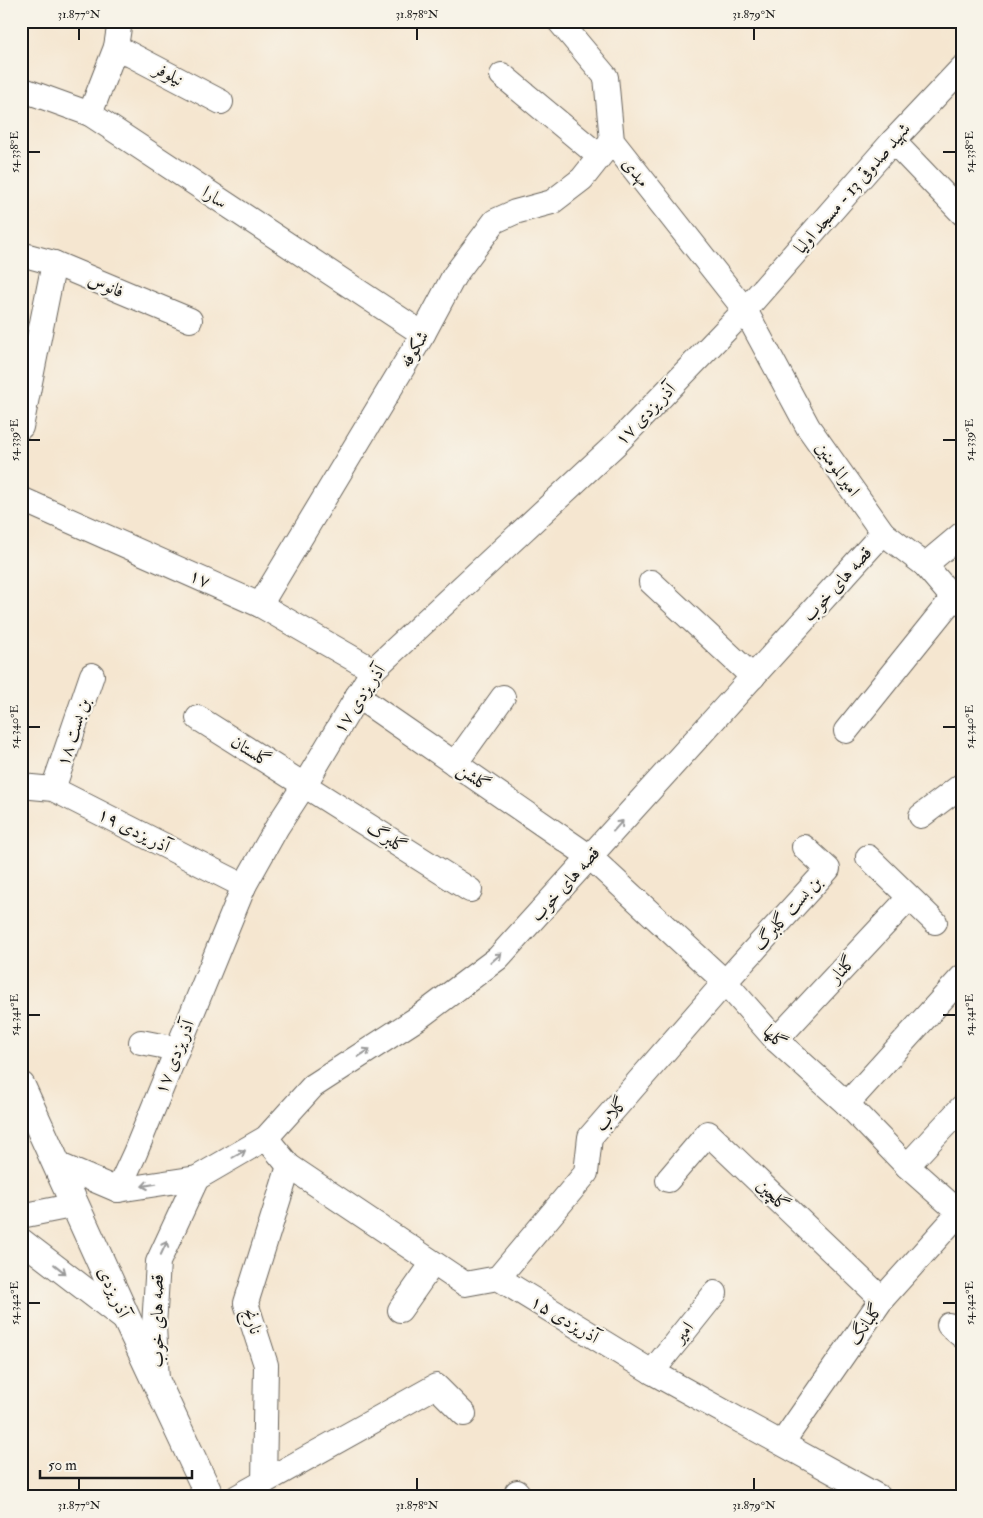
<svg xmlns="http://www.w3.org/2000/svg" width="983" height="1518" viewBox="0 0 983 1518" font-family="'IM FELL Double Pica',Amiri,serif">
<style>
.lines{fill:none;stroke-linecap:round;stroke-linejoin:round}
.street-casing{stroke:#68635b;stroke-width:26}
.secondary-casing{stroke:#68635b;stroke-width:30}
.street{stroke:#fff;stroke-width:24}
.secondary{stroke:#fff;stroke-width:28}
.oneway{stroke:#999}
.ticks{fill:none;stroke:#1c1c1c;stroke-width:2}
.labels{text-anchor:middle;stroke-width:4.5;stroke-linejoin:round;paint-order:stroke}
.street-label{font-size:18px;fill:#1c1c1c;stroke:#f7f3e8}
.neatline{fill:none;stroke:#1c1c1c;stroke-width:2}
.ticks-label{font-size:12px;text-anchor:middle;fill:#1c1c1c}
</style>
<rect width="100%" height="100%" fill="#f7f3e8"/>
<filter id="ink" filterUnits="userSpaceOnUse"><feTurbulence type="fractalNoise" baseFrequency=".02" numOctaves="2"/><feDisplacementMap in="SourceGraphic" scale="10" xChannelSelector="R" yChannelSelector="G"/><feConvolveMatrix kernelMatrix="1 2 1 2 8 2 1 2 1" color-interpolation-filters="sRGB"/></filter>
<filter id="wash" filterUnits="userSpaceOnUse"><feTurbulence type="fractalNoise" baseFrequency=".0096" numOctaves="4" result="noise"/><feDisplacementMap in="SourceGraphic" scale="20" xChannelSelector="R" yChannelSelector="G"/><feGaussianBlur stdDeviation="1.12" result="paint"/><feColorMatrix in="noise" values="0 0 0 0 0 0 0 0 0 0 0 0 0 0 0 0 0 1.4 0 .05"/><feComposite in="paint" operator="in"/></filter>
<g filter="url(#wash)">
<rect width="100%" height="100%" fill="#f5e6d0"/>
</g>
<g filter="url(#ink)">
<g class="lines">
<defs>
<g id="street">
<polyline points="120,21 116,47 90,114 423,334"/>
<polyline points="559,21 606,77 612,141 745,310 808,427 883,533 925,565 953,598 962,603"/>
<polyline points="116,47 221,102"/>
<polyline points="502,75 599,156"/>
<polyline points="21,89 90,114"/>
<polyline points="893,141 962,213"/>
<polyline points="21,254 54,263 190,320"/>
<polyline points="21,427 54,263"/>
<polyline points="21,499 260,605 373,670"/>
<polyline points="925,565 962,534"/>
<polyline points="651,582 753,677"/>
<polyline points="260,605 423,334 454,276 495,221 515,212 552,202 582,179 612,141"/>
<polyline points="357,696 590,857 725,982 776,1040 847,1104 907,1166 962,1215"/>
<polyline points="198,718 470,890"/>
<polyline points="846,731 953,598"/>
<polyline points="455,764 503,697"/>
<polyline points="21,786 53,789 244,886"/>
<polyline points="53,789 92,675"/>
<polyline points="921,816 962,785"/>
<polyline points="868,857 935,922"/>
<polyline points="776,1040 909,898"/>
<polyline points="141,1042 177,1049"/>
<polyline points="847,1104 962,977"/>
<polyline points="266,1138 289,1166 465,1284 498,1278 652,1372 879,1497"/>
<polyline points="57,1164 118,1190 197,1178 266,1138 313,1086 418,1018 498,958 883,533"/>
<polyline points="907,1166 962,1107"/>
<polyline points="668,1180 708,1133 882,1299"/>
<polyline points="118,1190 135,1153 244,886 277,827 305,784 373,670 616,444 745,310 893,141 962,68"/>
<polyline points="21,1216 76,1205"/>
<polyline points="21,1240 128,1322"/>
<polyline points="498,1278 586,1173 590,1137 725,982 828,869 804,847"/>
<polyline points="400,1310 433,1263"/>
<polyline points="949,1325 962,1336"/>
<polyline points="652,1372 715,1293"/>
<polyline points="157,1380 154,1326 158,1262 197,1178"/>
<polyline points="782,1443 882,1299 962,1210"/>
<polyline points="264,1482 266,1365 246,1303 289,1166"/>
<polyline points="517,1492 521,1497"/>
<polyline points="237,1497 436,1386 464,1414"/>
</g>
<polyline id="secondary" points="21,1086 128,1322 210,1497"/>
</defs>
<use href="#street" class="street-casing"/>
<use href="#secondary" class="secondary-casing"/>
<use href="#street" class="street"/>
<use href="#secondary" class="secondary"/>
</g>
<defs><path id="oneway-shaft" d="M-6 0H5M1.5-3L5.5 0L1.5 3" fill="none" stroke-width="1.6" stroke-linecap="round" stroke-linejoin="round" transform="scale(1.25)"/></defs>
<g class="oneway">
<use href="#oneway-shaft" transform="translate(618 826) rotate(-48)"/>
<use href="#oneway-shaft" transform="translate(496 958) rotate(-41)"/>
<use href="#oneway-shaft" transform="translate(364 1053) rotate(-33)"/>
<use href="#oneway-shaft" transform="translate(239 1154) rotate(-30)"/>
<use href="#oneway-shaft" transform="translate(149 1185) rotate(171)"/>
<use href="#oneway-shaft" transform="translate(164 1248) rotate(-65)"/>
<use href="#oneway-shaft" transform="translate(60 1269) rotate(38)"/>
</g>
</g>
<path class="ticks" d="M79 28V40M417 28V40M754 28V40M28 152H40M943 152H956M28 440H40M943 440H956M28 727H40M943 727H956M28 1015H40M943 1015H956M28 1303H40M943 1303H956M79 1478V1490M417 1478V1490M754 1478V1490"/>
<g class="labels">
<g class="street-label">
<text transform="translate(169 74) rotate(28)" y="6">نیلوفر</text>
<text transform="translate(636 172) rotate(52)" y="6">مهدی</text>
<text transform="translate(852 188) rotate(-49)" y="6">شهید صدوقی 13 - مسجد اولیا</text>
<text transform="translate(215 197) rotate(33)" y="6">سارا</text>
<text transform="translate(106 285) rotate(23)" y="6">فانوس</text>
<text transform="translate(414 349) rotate(-59)" y="6">شکوفه</text>
<text transform="translate(645 414) rotate(-46)" y="6">آذر یزدی ۱۷</text>
<text transform="translate(838 469) rotate(54)" y="6">امیرالمومنین</text>
<text transform="translate(200 578) rotate(24)" y="6">۱۷</text>
<text transform="translate(837 584) rotate(-48)" y="6">قصه های خوب</text>
<text transform="translate(359 699) rotate(-56)" y="6">آذر یزدی ۱۷</text>
<text transform="translate(73 732) rotate(-71)" y="6">بن بست ۱۸</text>
<text transform="translate(251 751) rotate(32)" y="6">گلستان</text>
<text transform="translate(474 777) rotate(35)" y="6">گلشن</text>
<text transform="translate(134 830) rotate(27)" y="6">آذر یزدی ۱۹</text>
<text transform="translate(387 837) rotate(33)" y="6">گلبرگ</text>
<text transform="translate(565 884) rotate(-48)" y="6">قصه های خوب</text>
<text transform="translate(787 913) rotate(-48)" y="6">بن بست گلبرگ</text>
<text transform="translate(842 969) rotate(-47)" y="6">گلنار</text>
<text transform="translate(775 1037) rotate(46)" y="6">گلها</text>
<text transform="translate(174 1057) rotate(-68)" y="6">آذر یزدی ۱۷</text>
<text transform="translate(611 1114) rotate(-49)" y="6">گلاب</text>
<text transform="translate(773 1195) rotate(44)" y="6">گلچین</text>
<text transform="translate(114 1292) rotate(66)" y="6">آذر یزدی</text>
<text transform="translate(565 1319) rotate(31)" y="6">۱۵ آذریزدی</text>
<text transform="translate(157 1321) rotate(-90)" y="6">قصه های خوب</text>
<text transform="translate(253 1321) rotate(74)" y="6">نارنج</text>
<text transform="translate(865 1324) rotate(-55)" y="6">گلبانگ</text>
<text transform="translate(683 1332) rotate(-52)" y="6">امیر</text>
</g>
</g>
<rect width="983" height="1518" fill="none" stroke="#f7f3e8" stroke-width="55"/>
<path d="M40 1470v8h152v-8" fill="none" stroke="#1c1c1c" stroke-width="2.5"/>
<text x="48" y="1470" font-size="15" fill="#1c1c1c" stroke="#f7f3e8" stroke-width="4" paint-order="stroke">50 m</text>
<rect x="28" y="28" width="928" height="1462" class="neatline"/>
<g class="ticks-label">
<text x="79" y="18">31.877°N</text>
<text x="417" y="18">31.878°N</text>
<text x="754" y="18">31.879°N</text>
<text transform="translate(969 152) rotate(-90)" y="4">54.338°E</text>
<text transform="translate(14 152) rotate(-90)" y="4">54.338°E</text>
<text transform="translate(969 440) rotate(-90)" y="4">54.339°E</text>
<text transform="translate(14 440) rotate(-90)" y="4">54.339°E</text>
<text transform="translate(14 727) rotate(-90)" y="4">54.340°E</text>
<text transform="translate(969 727) rotate(-90)" y="4">54.340°E</text>
<text transform="translate(14 1015) rotate(-90)" y="4">54.341°E</text>
<text transform="translate(969 1015) rotate(-90)" y="4">54.341°E</text>
<text transform="translate(14 1303) rotate(-90)" y="4">54.342°E</text>
<text transform="translate(969 1303) rotate(-90)" y="4">54.342°E</text>
<text x="79" y="1509">31.877°N</text>
<text x="417" y="1509">31.878°N</text>
<text x="754" y="1509">31.879°N</text>
</g>
</svg>
